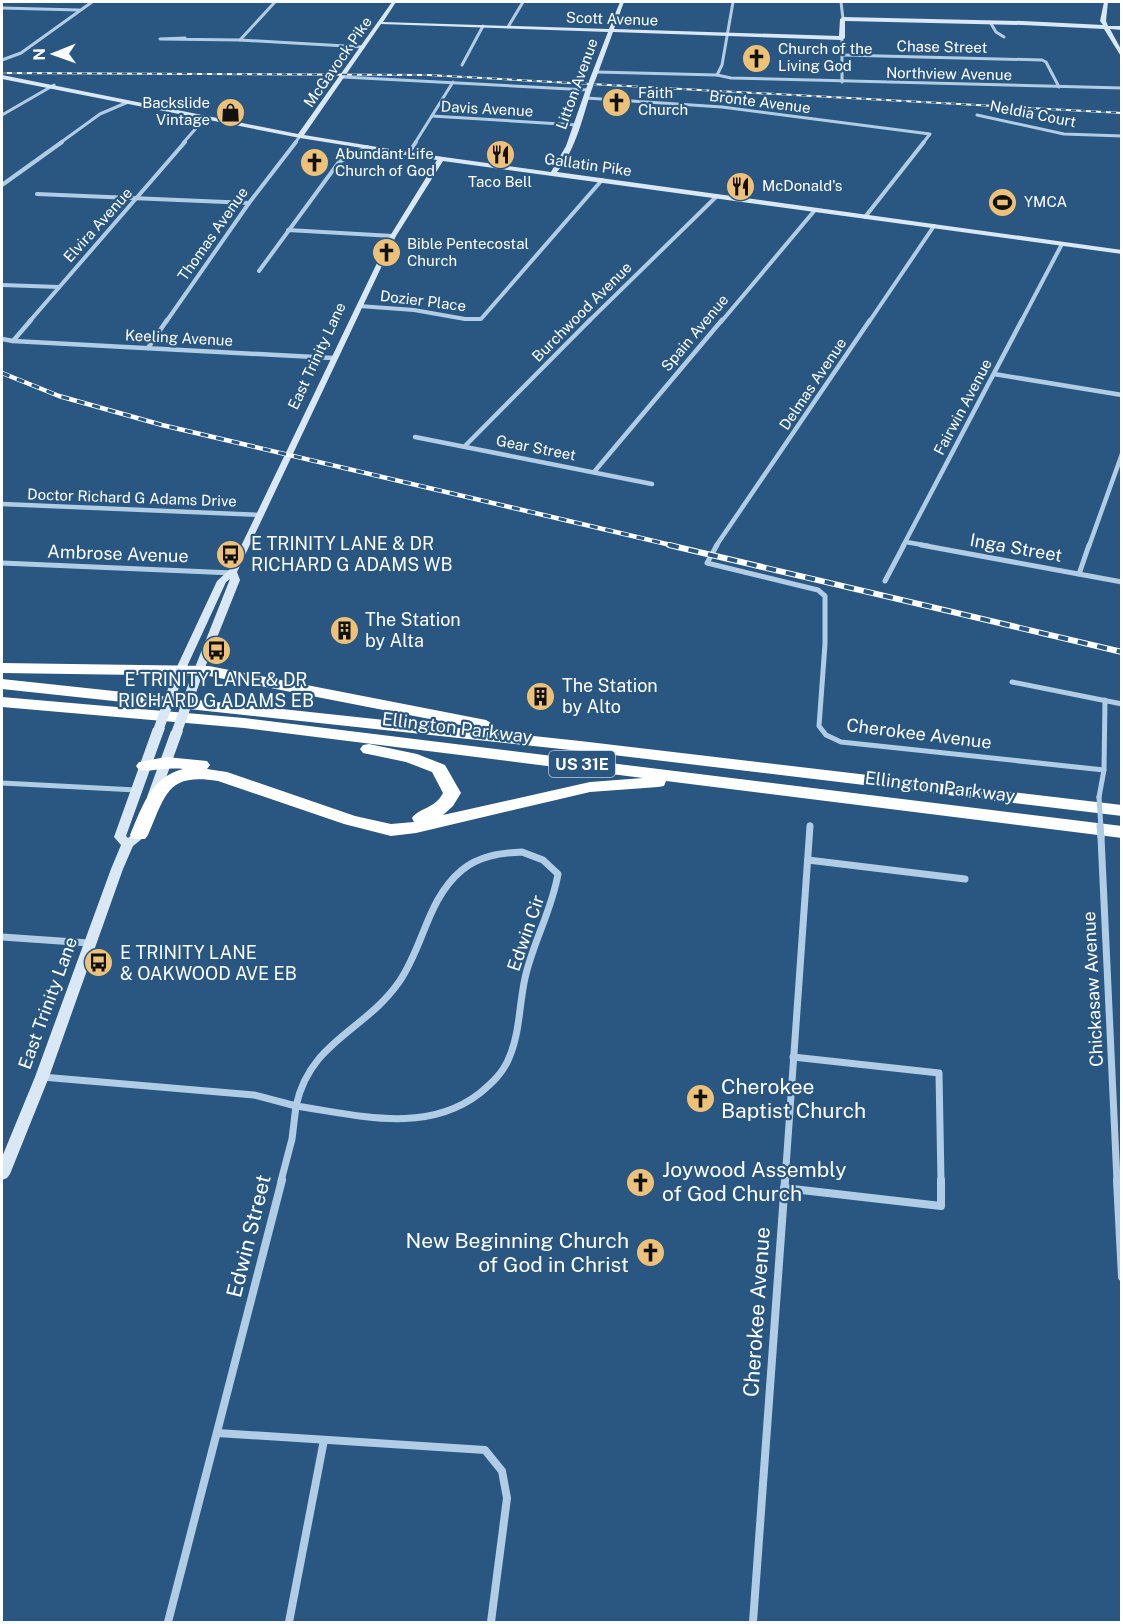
<svg xmlns="http://www.w3.org/2000/svg" width="1123" height="1624" viewBox="0 0 1123 1624" font-family="'Public Sans',sans-serif">
<style>
.lines{fill:none;stroke-linecap:round;stroke-linejoin:round}
.street-far5{stroke:#b1cde6;stroke-width:3}
.street-far4{stroke:#b1cde6;stroke-width:4}
.street-far3{stroke:#b1cde6;stroke-width:4.5}
.street-far2{stroke:#b1cde6;stroke-width:5}
.street-far1{stroke:#b1cde6;stroke-width:7}
.street{stroke:#b1cde6;stroke-width:8}
.secondary{fill:#dae8f6;fill-rule:evenodd}
.highway{fill:#fff;fill-rule:evenodd}
.rail-far2-casing{stroke:#fff;stroke-width:2}
.rail-far1-casing{stroke:#fff;stroke-width:4.5}
.rail-casing{stroke:#fff;stroke-width:6}
.rail-far2{stroke:#295781;stroke-width:1.5;stroke-dasharray:5;stroke-linecap:butt}
.rail-far1{stroke:#295781;stroke-width:3;stroke-dasharray:8;stroke-linecap:butt}
.rail{stroke:#295781;stroke-width:4;stroke-dasharray:10;stroke-linecap:butt}
.street-bridge-far1{stroke:#b1cde6;stroke-width:5}
.street-bridge{stroke:#b1cde6;stroke-width:7}
.secondary-bridge-far1{stroke:#dae8f6;stroke-width:5}
.secondary-bridge{stroke:#dae8f6;stroke-width:10}
.labels{text-anchor:middle;stroke-width:4.5;stroke-linejoin:round;paint-order:stroke}
.far-street-label{font-size:15px;fill:#fff;stroke:#295781}
.far-poi-label{font-size:15px;fill:#fff;stroke:#295781;text-anchor:start}
.shield{fill:#295781;stroke:#bfcdd9;stroke-width:1.5}
.shield-label{font-size:16px;font-weight:bold;fill:#fff}
.poi-label{font-size:18px;fill:#fff;stroke:#295781;text-anchor:start}
.street-label{font-size:18px;fill:#fff;stroke:#295781}
.near-poi-label{font-size:21px;fill:#fff;stroke:#295781;text-anchor:start}
.near-street-label{font-size:21px;fill:#fff;stroke:#295781}
</style>
<rect width="100%" height="100%" fill="#295781"/>
<g class="lines">
<g class="street-far5">
<polyline points="841,2 843,19"/>
<polyline points="2,8 79,10"/>
<polyline points="990,22 996,32 1004,37"/>
<polyline points="508,27 523,2"/>
<polyline points="185,38 160,39 240,40 363,47"/>
<polyline points="842,38 842,82"/>
<polyline points="240,40 275,2"/>
<polyline points="842,55 1042,60 1046,62 1059,87"/>
<polyline points="2,60 21,53 92,2"/>
<polyline points="462,65 483,26"/>
<polyline points="596,72 717,75 731,78 1122,88"/>
<polyline points="717,75 722,65 733,2"/>
<polyline points="343,77 589,90"/>
<polyline points="586,98 722,107 930,134 923,143"/>
<polyline points="2,115 54,85"/>
<polyline points="977,115 1064,134 1122,136"/>
<polyline points="432,116 577,125"/>
<polyline points="60,143 100,114 128,102"/>
<polyline points="183,143 206,117"/>
<polyline points="295,143 300,136"/>
<polyline points="415,143 453,82"/>
</g>
<g class="street-far4">
<polyline points="408,154 416,142"/>
<polyline points="2,185 62,142"/>
<polyline points="37,194 249,203"/>
<polyline points="865,217 924,142"/>
<polyline points="288,230 393,236"/>
<polyline points="259,271 339,162 367,147"/>
<polyline points="2,285 59,287"/>
<polyline points="359,306 414,310 465,319 481,319 602,180"/>
<polyline points="29,322 185,142"/>
<polyline points="166,322 249,203 296,142"/>
<polyline points="588,322 717,196"/>
<polyline points="721,322 815,210"/>
<polyline points="869,322 934,226"/>
<polyline points="1021,322 1062,244"/>
</g>
<g class="street-far3">
<polyline points="31,320 13,341 333,358"/>
<polyline points="2,339 13,341"/>
<polyline points="148,348 167,320"/>
<polyline points="994,374 1122,395"/>
<polyline points="415,437 652,484"/>
<polyline points="465,446 590,320"/>
<polyline points="594,472 722,320"/>
<polyline points="2,504 261,515"/>
<polyline points="906,542 929,546"/>
<polyline points="716,546 870,320"/>
<polyline points="903,546 1022,320"/>
<polyline points="1089,546 1122,454"/>
</g>
<g class="street-far2">
<polyline points="717,545 707,563 818,590 825,596 825,644 819,726 826,735 841,742 1104,770"/>
<polyline points="921,545 1122,582"/>
<polyline points="2,563 233,573"/>
<polyline points="1079,574 1089,545"/>
<polyline points="885,581 904,545"/>
<polyline points="1012,682 1122,704"/>
<polyline points="2,783 136,790"/>
<polyline points="1099,797 1104,770 1105,700"/>
<polyline points="810,828 810,825"/>
</g>
<g class="street-far1">
<polyline points="1101,837 1117,1181"/>
<path d="M522 852 543 860 558 874C552 910 533 942 525 978 519 1005 520 1033 509 1058 503 1073 492 1083 480 1093 426 1135 358 1115 296 1106 310 1041 365 1031 399 982 424 946 427 899 462 870 479 856 500 853 522 852Z"/>
<polyline points="808,860 965,879"/>
<polyline points="2,937 89,943"/>
<polyline points="793,1057 939,1073 941,1181"/>
<polyline points="42,1077 254,1095 296,1106 292,1139 281,1181"/>
<polyline points="785,1181 810,826"/>
</g>
<g class="street">
<polyline points="1117,1180 1122,1277"/>
<polyline points="784,1188 941,1206 941,1180"/>
<polyline points="217,1433 485,1450 502,1471 507,1498 491,1622"/>
<polyline points="168,1622 282,1180"/>
<polyline points="289,1622 324,1440"/>
<polyline points="753,1622 785,1180"/>
</g>
<g class="secondary">
<path d="M392 2H396L383 22 609 29 620 2H624L614 29 839 36 840 19 843 17 1023 21 1103 25 1100 21 1104 2H1108L1106 21 1108 26H1122V30L1110 29 1122 51V58L1104 29 1023 25 845 21V38L842 40 613 32 595 81 592 83 589 81 608 32 381 24 304 135 408 152 551 172 566 146 587 86 590 84 593 86C583 114 577 149 557 172L1122 250V254L443 161 396 236 237 572 240 580 202 675 197 678 192 675 230 579 226 582 184 673 179 676 175 675 174 673 217 581 230 569 390 236 437 160 300 138 2 79V75L298 134Z"/>
<polygon points="159,725 165,728 126,836 128,838 134,833 138,824 146,824 148,827 143,838 133,846 123,869 49,1077 10,1174 7,1178 2,1180 2,1157 35,1077 111,869 121,845 114,837 153,728"/>
<polygon points="177,728 183,731 159,797 153,801 149,800 147,797 171,731"/>
</g>
<g class="highway">
<polygon points="2,663 209,666 486,720 494,725 486,730 209,676 2,673"/>
<polygon points="2,679 580,741 1122,805 1122,816 580,751 2,689"/>
<path d="M2 697 244 718 1122 826V838L666 781 664 786 658 787 590 792 416 833 391 836 344 824 218 781C167 773 166 794 148 835L145 839H133L130 835C142 807 151 777 183 769 169 767 150 772 139 770L136 766 139 762 166 757 207 761 210 765 207 769 227 772 355 816 391 824 414 822 412 818C420 807 435 809 443 793L432 772 406 762 363 753 360 749 363 745 369 744 417 754 445 765 461 793 453 806 443 815 590 782 643 778 244 728 2 707Z"/>
</g>
<defs>
<polyline id="rail-far2" points="2,73 428,75 1122,113"/>
<polyline id="rail-far1" points="2,373 59,396 162,425 675,546"/>
<polyline id="rail" points="669,545 1122,652"/>
</defs>
<use href="#rail-far2" class="rail-far2-casing"/>
<use href="#rail-far1" class="rail-far1-casing"/>
<use href="#rail" class="rail-casing"/>
<use href="#rail-far2" class="rail-far2"/>
<use href="#rail-far1" class="rail-far1"/>
<use href="#rail" class="rail"/>
<polyline class="street-bridge-far1" points="1099,797 1101,828"/>
<polyline class="street-bridge" points="1100,826 1101,837"/>
<polyline class="secondary-bridge-far1" points="590,86 592,81"/>
<g class="secondary-bridge">
<polyline points="159,728 179,673"/>
<polyline points="177,731 197,675"/>
</g>
</g>
<defs>
<symbol id="church-disc" viewBox="-11 -11 22 22"><circle r="9.5" fill="#edc178" stroke="#295781"/><path d="M-1.2-6h2.4v3.5h3.3v2.4h-3.3V6h-2.4V-.1h-3.3v-2.4h3.3Z" fill="#111"/></symbol>
<symbol id="shop-disc" viewBox="-11 -11 22 22"><circle r="9.5" fill="#edc178" stroke="#295781"/><path d="M-5-2.5h2.3a2.7 3.5 0 0 1 5.4 0H5L5.5 6h-11ZM-1.5-2.5h3a1.5 2.3 0 0 0-3 0Z" fill="#111"/></symbol>
<symbol id="restaurant-disc" viewBox="-11 -11 22 22"><circle r="9.5" fill="#edc178" stroke="#295781"/><path d="M-5-6h1v4h1v-4h1v4h1v-4h1v5L-1.5 .5V6h-2V.5L-5-1ZM5-6V6H3V1.5H1.5Q1.5-4 5-6Z" fill="#111"/></symbol>
<symbol id="stadium-disc" viewBox="-11 -11 22 22"><circle r="9.5" fill="#edc178" stroke="#295781"/><path d="M0-5a6.5 5 0 1 0 0 10a6.5 5 0 1 0 0-10ZM-3.5-1.8h7v3.6h-7Z" fill="#111"/></symbol>
<symbol id="bus-disc" viewBox="-11 -11 22 22"><circle r="9.5" fill="#edc178" stroke="#295781"/><path d="M-5-6H5V4H4V6H2V4H-2V6H-4V4H-5ZM-3.5-4V0h7V-4ZM-3.5 1.2v1.5H-2V1.2ZM2 1.2v1.5H3.5V1.2Z" fill="#111"/></symbol>
<symbol id="building-disc" viewBox="-11 -11 22 22"><circle r="9.5" fill="#edc178" stroke="#295781"/><path d="M-4-6H4V6H1V3H-1V6H-4ZM-2.5-4.3h1.7v1.8h-1.7ZM.8-4.3h1.7v1.8H.8ZM-2.5-1h1.7V.8h-1.7ZM.8-1h1.7V.8H.8Z" fill="#111"/></symbol>
</defs>
<g fill-rule="evenodd">
<use href="#church-disc" x="740" y="42" width="33" height="33"/>
<use href="#church-disc" x="600" y="86" width="33" height="33"/>
<use href="#shop-disc" x="214" y="96" width="33" height="33"/>
<use href="#restaurant-disc" x="484" y="138" width="33" height="33"/>
<use href="#church-disc" x="298" y="146" width="33" height="33"/>
<use href="#restaurant-disc" x="724" y="170" width="33" height="33"/>
<use href="#stadium-disc" x="986" y="186" width="33" height="33"/>
<use href="#church-disc" x="370" y="236" width="33" height="33"/>
<use href="#bus-disc" x="214" y="538" width="33" height="33"/>
<use href="#building-disc" x="328" y="614" width="33" height="33"/>
<use href="#bus-disc" x="200" y="634" width="33" height="33"/>
<use href="#building-disc" x="524" y="680" width="33" height="33"/>
<use href="#bus-disc" x="82" y="946" width="33" height="33"/>
<use href="#church-disc" x="684" y="1082" width="33" height="33"/>
<use href="#church-disc" x="624" y="1166" width="33" height="33"/>
<use href="#church-disc" x="634" y="1236" width="33" height="33"/>
</g>
<g class="labels">
<g class="far-street-label">
<text transform="translate(612 19) rotate(2)" y="5">Scott Avenue</text>
<text transform="translate(942 47) rotate(1)" y="5">Chase Street</text>
<text transform="translate(338 62) rotate(-55)" y="5">McGavock Pike</text>
<text transform="translate(949 74) rotate(1)" y="5">Northview Avenue</text>
<text transform="translate(577 84) rotate(-70)" y="5">Litton Avenue</text>
<text transform="translate(760 102) rotate(7)" y="5">Bronte Avenue</text>
<text transform="translate(487 109) rotate(3)" y="5">Davis Avenue</text>
<text transform="translate(1033 114) rotate(11)" y="5">Neldia Court</text>
<text transform="translate(588 165) rotate(8)" y="5">Gallatin Pike</text>
<text transform="translate(98 225) rotate(-48)" y="5">Elvira Avenue</text>
<text transform="translate(213 234) rotate(-55)" y="5">Thomas Avenue</text>
<text transform="translate(423 301) rotate(7)" y="5">Dozier Place</text>
<text transform="translate(582 312) rotate(-45)" y="5">Burchwood Avenue</text>
<text transform="translate(695 333) rotate(-50)" y="5">Spain Avenue</text>
<text transform="translate(179 338) rotate(3)" y="5">Keeling Avenue</text>
<text transform="translate(317 356) rotate(-65)" y="5">East Trinity Lane</text>
<text transform="translate(813 384) rotate(-56)" y="5">Delmas Avenue</text>
<text transform="translate(963 407) rotate(-62)" y="5">Fairwin Avenue</text>
<text transform="translate(536 448) rotate(11)" y="5">Gear Street</text>
<text transform="translate(132 498) rotate(2)" y="5">Doctor Richard G Adams Drive</text>
</g>
<g class="far-poi-label">
<text x="778" y="54">Church of the<tspan x="778" dy="17">Living God</tspan></text>
<text x="638" y="98">Faith<tspan x="638" dy="17">Church</tspan></text>
<text x="210" y="108" text-anchor="end">Backslide<tspan x="210" dy="17">Vintage</tspan></text>
<text x="335" y="159">Abundant Life<tspan x="335" dy="17">Church of God</tspan></text>
<text x="500" y="187" text-anchor="middle">Taco Bell</text>
<text x="762" y="191">McDonald's</text>
<text x="1024" y="207">YMCA</text>
<text x="407" y="249">Bible Pentecostal<tspan x="407" dy="17">Church</tspan></text>
</g>
<rect class="shield" x="549" y="751" width="66" height="26" rx="4.5"/>
<g class="shield-label">
<text x="582" y="770">US 31E</text>
</g>
<g class="poi-label">
<text x="251" y="550">E TRINITY LANE &amp; DR<tspan x="251" dy="21">RICHARD G ADAMS WB</tspan></text>
<text x="365" y="626">The Station<tspan x="365" dy="21">by Alta</tspan></text>
<text x="216" y="686" text-anchor="middle">E TRINITY LANE &amp; DR<tspan x="216" dy="21">RICHARD G ADAMS EB</tspan></text>
<text x="562" y="692">The Station<tspan x="562" dy="21">by Alto</tspan></text>
<text x="120" y="959">E TRINITY LANE<tspan x="120" dy="21">&amp; OAKWOOD AVE EB</tspan></text>
</g>
<g class="street-label">
<text transform="translate(1016 548) rotate(10)" y="6">Inga Street</text>
<text transform="translate(118 554) rotate(2)" y="6">Ambrose Avenue</text>
<text transform="translate(457 728) rotate(7)" y="6">Ellington Parkway</text>
<text transform="translate(919 734) rotate(7)" y="6">Cherokee Avenue</text>
<text transform="translate(940 787) rotate(7)" y="6">Ellington Parkway</text>
<text transform="translate(526 933) rotate(-71)" y="6">Edwin Cir</text>
<text transform="translate(1093 989) rotate(-93)" y="6">Chickasaw Avenue</text>
<text transform="translate(48 1003) rotate(-70)" y="6">East Trinity Lane</text>
</g>
<g class="near-poi-label">
<text x="721" y="1094">Cherokee<tspan x="721" dy="24">Baptist Church</tspan></text>
<text x="662" y="1177">Joywood Assembly<tspan x="662" dy="24">of God Church</tspan></text>
<text x="629" y="1248" text-anchor="end">New Beginning Church<tspan x="629" dy="24">of God in Christ</tspan></text>
</g>
<g class="near-street-label">
<text transform="translate(249 1236) rotate(-76)" y="7">Edwin Street</text>
<text transform="translate(757 1312) rotate(-86)" y="7">Cherokee Avenue</text>
</g>
</g>
<rect width="1123" height="1624" fill="none" stroke="#ffffff" stroke-width="6"/>
<g transform="translate(54 54) rotate(269)" stroke="#295781" stroke-width="4.5" paint-order="stroke">
<path d="M0-4.5L10 22L0 15L-10 22Z" fill="#ffffff"/>
<text y="-9" font-size="16" font-weight="bold" text-anchor="middle" fill="#ffffff">N</text>
</g>
</svg>
